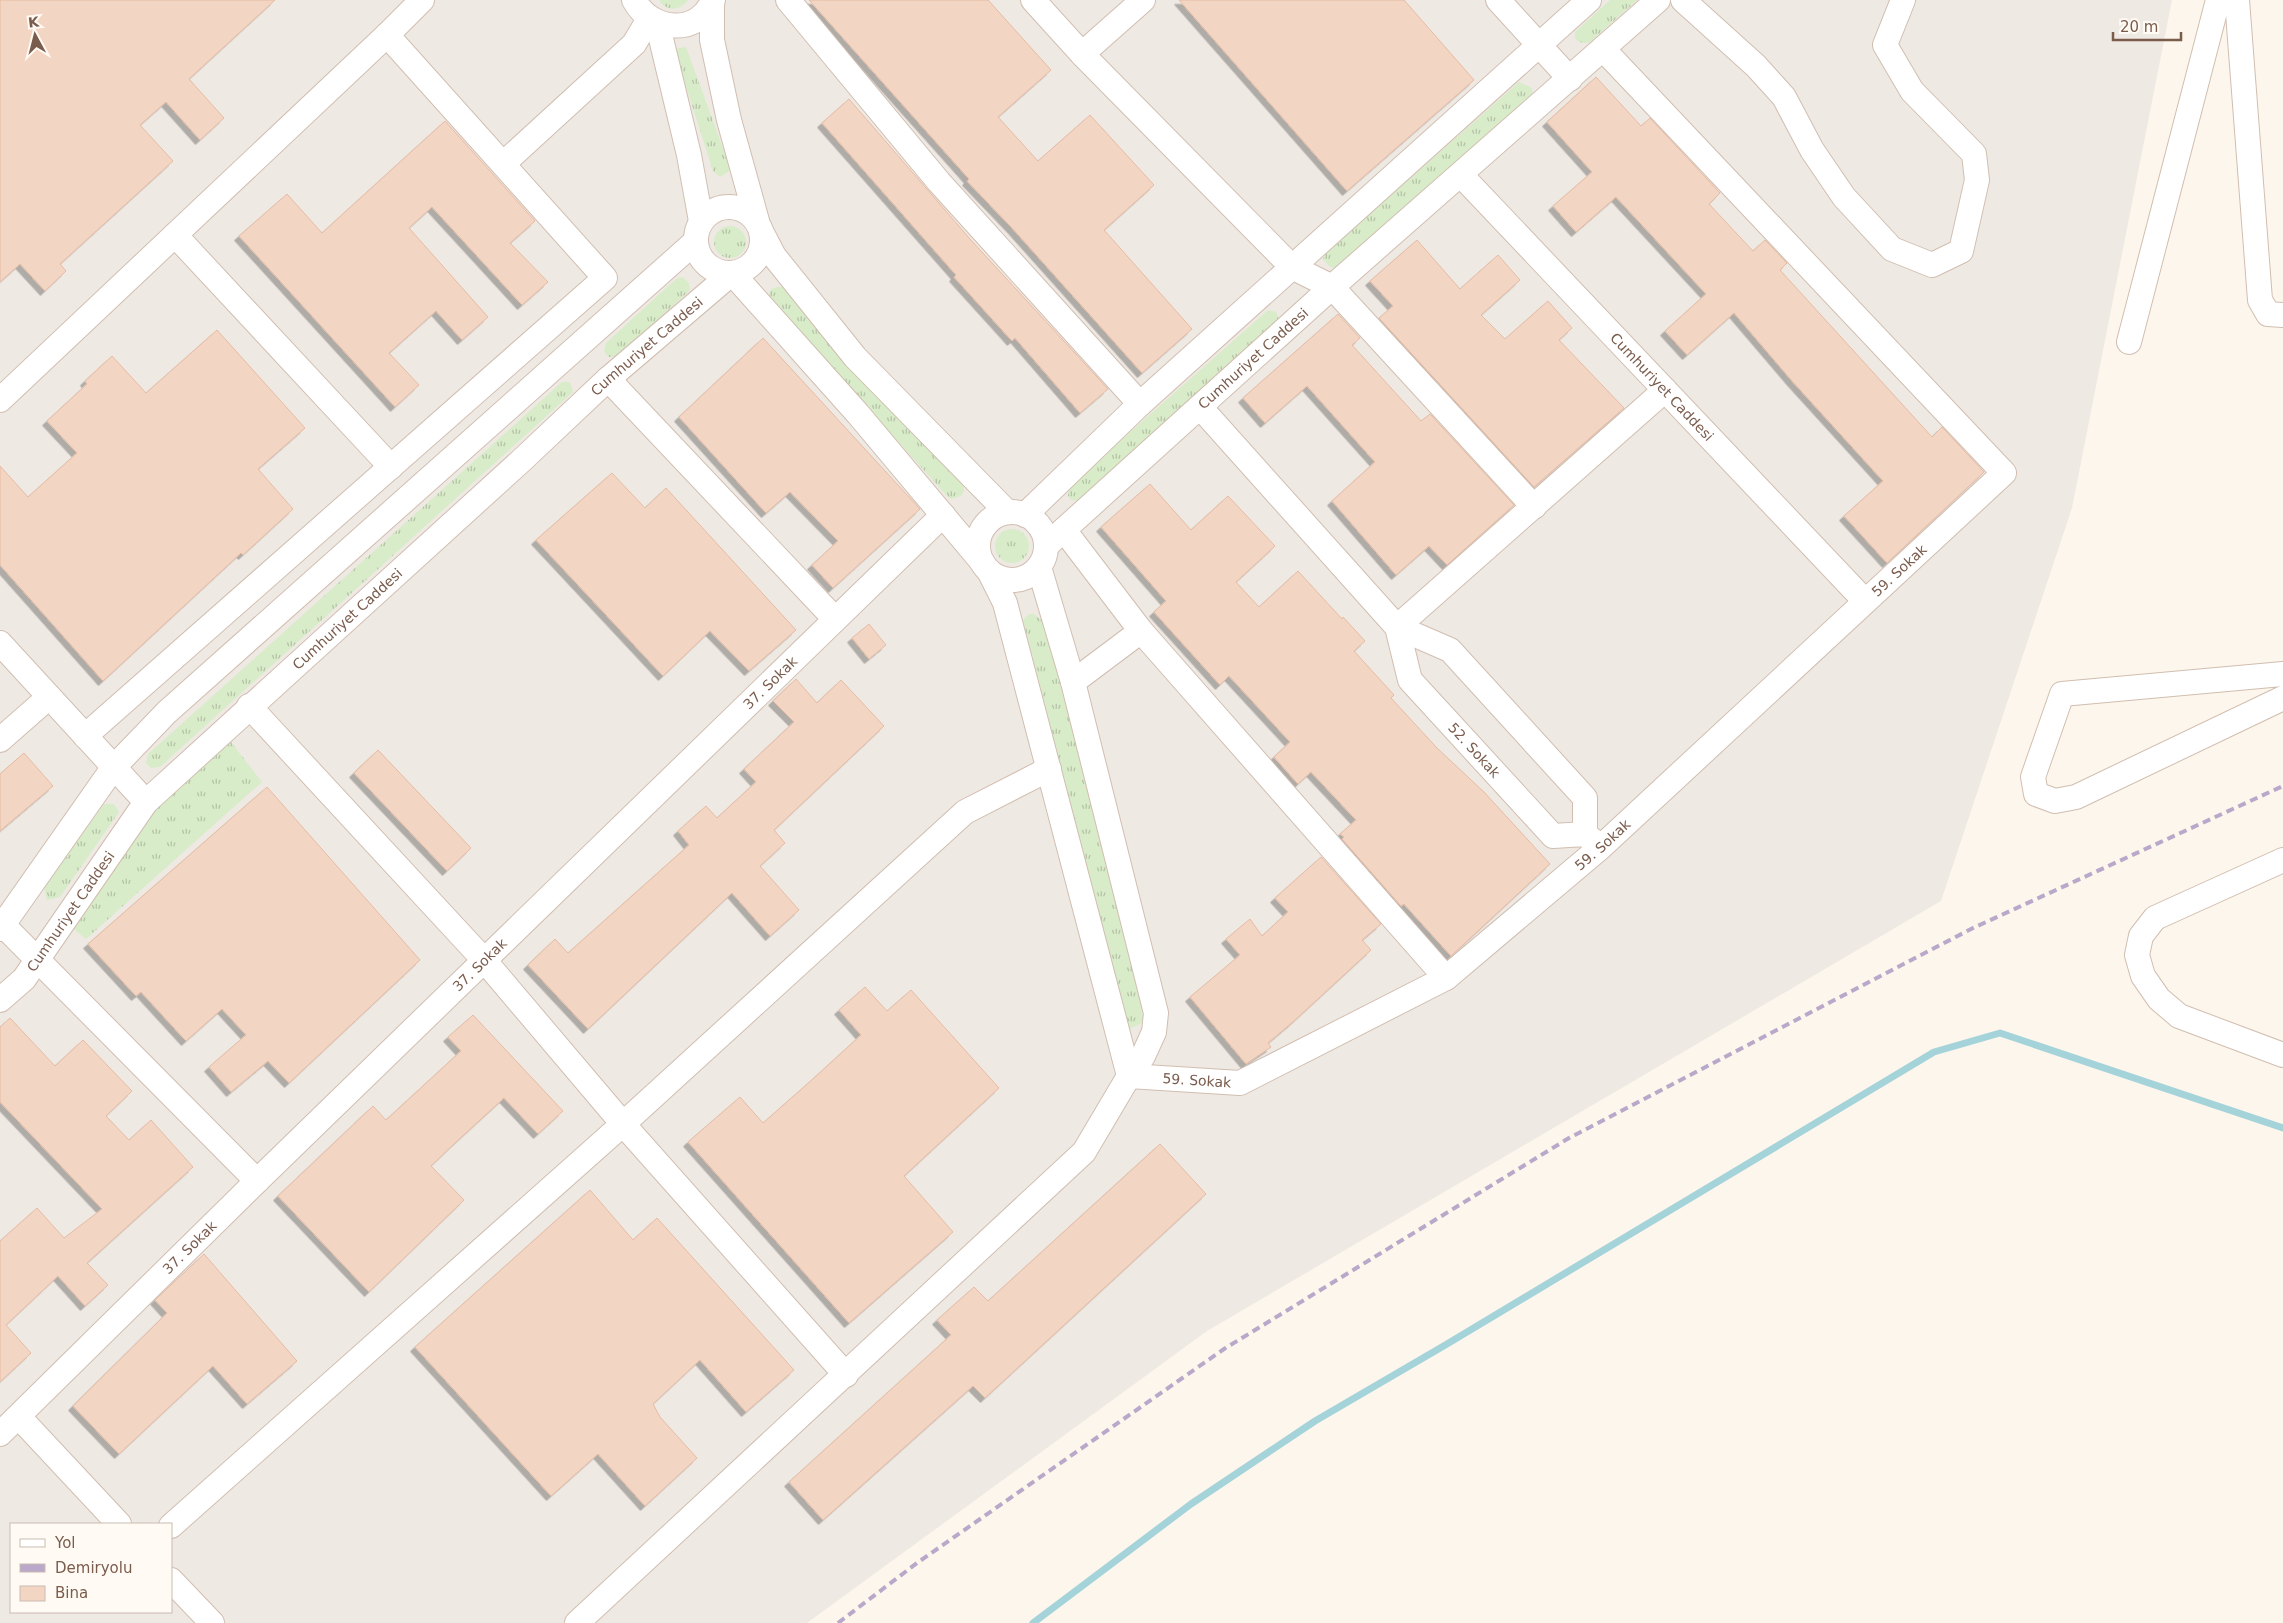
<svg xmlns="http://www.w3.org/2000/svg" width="2283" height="1623" viewBox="0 0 2283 1623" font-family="'DejaVu Sans',sans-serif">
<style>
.industrial{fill:#efe9e4;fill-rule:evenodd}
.grass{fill:url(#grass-tufts)}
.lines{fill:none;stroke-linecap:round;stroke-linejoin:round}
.stream{stroke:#a5d3da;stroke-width:7}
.building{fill:#f3d5c3;stroke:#e6bba3;filter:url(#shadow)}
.minor-casing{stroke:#d1beb0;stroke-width:26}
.minor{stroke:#fff;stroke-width:24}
.rail{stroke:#b9a8c9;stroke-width:4;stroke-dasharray:8 5;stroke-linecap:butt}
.labels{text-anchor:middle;stroke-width:5;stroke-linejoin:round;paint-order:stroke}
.street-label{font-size:14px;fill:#7a5c4d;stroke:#fffaf3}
</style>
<defs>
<pattern id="grass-tufts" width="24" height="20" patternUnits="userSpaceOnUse" patternTransform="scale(1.25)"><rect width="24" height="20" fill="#d8ecc9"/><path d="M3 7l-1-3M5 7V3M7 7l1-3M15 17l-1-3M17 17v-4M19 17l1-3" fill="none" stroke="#b4c2a5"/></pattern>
<filter id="shadow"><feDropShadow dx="-4.5" dy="4.5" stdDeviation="0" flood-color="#0004"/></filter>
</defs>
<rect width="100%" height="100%" fill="#fdf6ec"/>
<path class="industrial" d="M0 0H2172L2072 508 1941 901 1207 1331 807 1623H0ZM11 1524H171V1612H11Z"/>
<g class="grass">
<path d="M659 0H688C680 11 666 12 659 0Z"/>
<polygon points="1610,0 1637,0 1589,43 1579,42 1575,38 1575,32"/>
<polygon points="686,47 731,170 720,177 713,171 676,55 678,48"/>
<polygon points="1519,82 1532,88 1533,95 1338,269 1330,267 1323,259 1326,253"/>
<circle cx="730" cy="242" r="16"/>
<polygon points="683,277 689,283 690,290 617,357 609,357 604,351 606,343 676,279"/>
<polygon points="777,287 784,287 963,485 964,491 961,496 951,499 947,496 771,300 769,295 771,289"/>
<polygon points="1268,310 1276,312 1280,321 1080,501 1071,500 1068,496 1069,486"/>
<polygon points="562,382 570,382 573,392 160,767 151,768 146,763 148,754"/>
<circle cx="1012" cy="546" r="17"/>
<polygon points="1029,614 1034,614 1044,622 1131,953 1144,1022 1129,1029 1023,620"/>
<polygon points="231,742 262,782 86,939 70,926 157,807"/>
<polygon points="104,804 114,804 119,812 60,897 47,900 44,887"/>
</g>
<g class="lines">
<polyline class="stream" points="1033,1623 1191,1504 1315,1421 1447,1344 1934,1052 2000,1033 2283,1128"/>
</g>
<g class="building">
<polygon points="0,0 275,0 189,79 224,118 200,140 166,102 140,125 173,161 60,264 66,271 45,291 20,264 0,282"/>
<polygon points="809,0 988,0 1051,70 998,117 1038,161 1090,115 1154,185 1104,230 1192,329 1142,373 1012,228 967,181 969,179"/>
<polygon points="1179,0 1404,0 1474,80 1347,191"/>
<polygon points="1596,77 1641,126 1650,118 1720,193 1709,204 1753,251 1765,240 1787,263 1780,270 1932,437 1942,427 1984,472 1887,563 1844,516 1883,481 1792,381 1734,313 1687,355 1665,331 1706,294 1616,197 1576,232 1553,206 1592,172 1547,122"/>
<polygon points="849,99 970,239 1108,389 1080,413 1015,338 1012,341 954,277 956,275 822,123"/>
<polygon points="445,121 535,221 510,243 548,282 522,305 432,207 409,228 488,317 462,340 436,311 389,353 419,385 395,407 239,236 287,194 322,233"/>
<polygon points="1417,240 1460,289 1498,255 1520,280 1481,315 1505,339 1548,301 1572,328 1559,340 1624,408 1534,487 1379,318 1393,306 1370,281"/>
<polygon points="1338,314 1360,338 1352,345 1421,421 1430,414 1514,505 1447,565 1429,546 1396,575 1332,501 1375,462 1307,386 1265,423 1243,398"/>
<polygon points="217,330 305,428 258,469 293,509 243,555 241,553 103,681 0,565 0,466 28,497 77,453 47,421 87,384 85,381 112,356 146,393"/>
<polygon points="763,338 920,509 833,588 812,565 838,541 790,492 766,513 679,417"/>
<polygon points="612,473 645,508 666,488 796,630 749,671 710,631 663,676 536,540"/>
<polygon points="1150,484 1191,530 1228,496 1275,546 1236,582 1259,607 1298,571 1342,619 1343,617 1365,641 1354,651 1394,695 1391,698 1437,748 1484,792 1550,864 1451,956 1404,904 1401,906 1342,839 1344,837 1340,834 1356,820 1311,772 1298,784 1274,757 1290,742 1229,676 1220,685 1154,612 1166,601 1101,527"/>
<polygon points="869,624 886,645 869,659 852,638"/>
<polygon points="796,679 817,703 841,680 884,726 774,830 785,843 760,866 799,910 770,936 732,893 588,1029 528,965 555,939 568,953 689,845 678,831 706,806 717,818 756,782 744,769 794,722 773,701"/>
<polygon points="378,750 471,848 447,871 354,773"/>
<polygon points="24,753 53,786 0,831 0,774"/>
<polygon points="267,787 420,960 289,1083 268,1061 231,1092 209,1067 246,1035 222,1009 186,1041 141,992 136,996 88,944"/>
<polygon points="1321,857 1381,924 1362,940 1371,950 1294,1021 1268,1043 1271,1047 1246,1064 1190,997 1240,955 1226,939 1250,919 1262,936 1288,912 1275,898"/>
<polygon points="865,987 887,1011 911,990 999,1088 904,1176 953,1232 849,1323 688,1142 740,1097 763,1123 814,1078 861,1035 839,1010"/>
<polygon points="473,1015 563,1111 538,1134 504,1098 456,1142 431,1166 464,1200 369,1292 278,1196 373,1106 386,1120 461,1051 448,1037"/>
<polygon points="10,1018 55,1066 83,1040 132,1091 106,1116 129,1140 151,1120 193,1167 87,1263 108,1285 85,1306 58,1276 6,1325 31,1353 0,1382 0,1241 37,1208 64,1238 102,1209 0,1102 0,1027"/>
<polygon points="1160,1144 1206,1194 985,1398 973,1386 823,1520 789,1482 951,1335 937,1320 974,1287 988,1301"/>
<polygon points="590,1190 633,1240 657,1218 794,1370 746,1412 700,1360 653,1404 660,1417 697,1458 645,1506 598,1454 551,1496 415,1347"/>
<polygon points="204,1254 297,1361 247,1404 213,1366 119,1454 73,1406 167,1313 155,1300"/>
</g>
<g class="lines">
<defs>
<g id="minor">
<path d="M634 0C651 32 699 36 713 0"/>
<polyline points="788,0 939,182 1140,404"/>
<polyline points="1033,0 1082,54 1292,267 1332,287 1534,507"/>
<polyline points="1498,0 1570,79"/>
<polyline points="1683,0 1756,66 1784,97 1812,150 1844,197 1892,249 1932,265 1961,251 1977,180 1974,154 1912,91 1885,45 1903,0"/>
<polyline points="2237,0 2260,300 2268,314 2283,315"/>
<polyline points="712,3 712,40 729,120 757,221"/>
<polyline points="657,22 689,155 701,221"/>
<polyline points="1082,54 1143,0"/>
<polyline points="503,164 634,44 649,19"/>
<path id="s1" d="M1461 175 1864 600"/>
<circle cx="729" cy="240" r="33"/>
<polyline points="761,231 774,256 855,357 1007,512"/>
<polyline points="175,235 391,467"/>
<polyline points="2129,342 2218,0"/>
<polyline points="608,379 835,619"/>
<polyline points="0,400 387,35 422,0"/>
<path id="s2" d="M1200 407 1397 627 1410 680 1553 836 1585 834 1596 843"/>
<circle cx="1012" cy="546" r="34"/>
<polyline points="1025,515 1140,404 1589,0"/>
<polyline points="1064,530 1141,631 1446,978"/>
<path id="s3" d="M1047 545 1332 287 1658 0"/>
<polyline points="989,571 1005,603 1129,1076"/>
<polyline points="0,643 146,802"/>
<polyline points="2283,674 2062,694 2033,777 2036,794 2055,801 2076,797 2283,698"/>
<polyline points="1073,682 1141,631"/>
<polyline points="249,706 484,960 623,1124 846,1375"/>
<polyline points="85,736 605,278 387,35"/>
<polyline points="0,740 49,697"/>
<polyline points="1585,834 1585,798 1450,650 1397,627 1665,390"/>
<polyline points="2283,860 2155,918 2141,936 2137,955 2143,976 2159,999 2179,1016 2283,1055"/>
<polyline points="4,926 257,1181"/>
<polyline points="0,929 113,768 167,712 696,241"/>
<path id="s4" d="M0 1000 24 979 146 802 522 460 608 379 732 273 858 414 983 563"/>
<path id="s5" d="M1129 1076 1240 1083 1446 978 1601 847 2004 473 1603 49"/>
<polyline points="19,1417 119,1524"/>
<path id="s6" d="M0 1434 257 1181 943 515"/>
<polyline points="171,1526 623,1124 965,812 1049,769"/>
<polyline points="171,1580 212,1623"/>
<polyline points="577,1623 1084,1152 1129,1076 1143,1056 1154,1032 1156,1013 1073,682 1039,567"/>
</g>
</defs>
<use href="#minor" class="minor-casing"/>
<use href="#minor" class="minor"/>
<polyline class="rail" points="838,1623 917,1563 1224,1349 1569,1138 1973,928 2283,786"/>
</g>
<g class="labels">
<g class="street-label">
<text dy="5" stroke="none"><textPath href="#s4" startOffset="924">Cumhuriyet Caddesi</textPath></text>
<text dy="5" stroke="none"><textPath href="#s3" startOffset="278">Cumhuriyet Caddesi</textPath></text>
<text dy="5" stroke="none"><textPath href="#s1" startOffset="292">Cumhuriyet Caddesi</textPath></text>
<text dy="5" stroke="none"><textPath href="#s5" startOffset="952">59. Sokak</textPath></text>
<text dy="5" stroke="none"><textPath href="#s4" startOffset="519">Cumhuriyet Caddesi</textPath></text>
<text dy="5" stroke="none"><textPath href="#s6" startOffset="1076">37. Sokak</textPath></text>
<text dy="5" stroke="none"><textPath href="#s2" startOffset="445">52. Sokak</textPath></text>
<text dy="5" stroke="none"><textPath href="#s5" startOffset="548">59. Sokak</textPath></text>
<text dy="5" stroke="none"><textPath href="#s4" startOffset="114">Cumhuriyet Caddesi</textPath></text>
<text dy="5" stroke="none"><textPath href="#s6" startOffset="671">37. Sokak</textPath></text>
<text dy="5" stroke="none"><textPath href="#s5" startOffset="68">59. Sokak</textPath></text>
<text dy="5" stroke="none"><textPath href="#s6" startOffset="266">37. Sokak</textPath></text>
</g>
</g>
<rect x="10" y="1523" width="162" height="90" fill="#fffaf3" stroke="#cabbb1"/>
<rect x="20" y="1539" width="25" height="8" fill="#ffffff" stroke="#cabbb1"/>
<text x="55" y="1548" font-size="15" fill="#7a5c4d">Yol</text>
<rect x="20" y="1564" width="25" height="8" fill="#b9a8c9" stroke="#cabbb1"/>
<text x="55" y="1573" font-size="15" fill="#7a5c4d">Demiryolu</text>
<rect x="20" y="1586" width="25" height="15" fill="#f3d5c3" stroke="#cabbb1"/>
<text x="55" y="1598" font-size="15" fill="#7a5c4d">Bina</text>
<g transform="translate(35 35) rotate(353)" stroke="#fffaf3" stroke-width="4" paint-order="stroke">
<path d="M0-4L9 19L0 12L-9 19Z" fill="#7a5c4d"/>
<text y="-8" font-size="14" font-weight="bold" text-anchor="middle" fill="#7a5c4d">K</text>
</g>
<path d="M2113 32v8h68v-8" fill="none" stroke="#7a5c4d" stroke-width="2.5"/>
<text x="2120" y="32" font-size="15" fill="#7a5c4d" stroke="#fffaf3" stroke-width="4" paint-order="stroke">20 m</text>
</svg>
